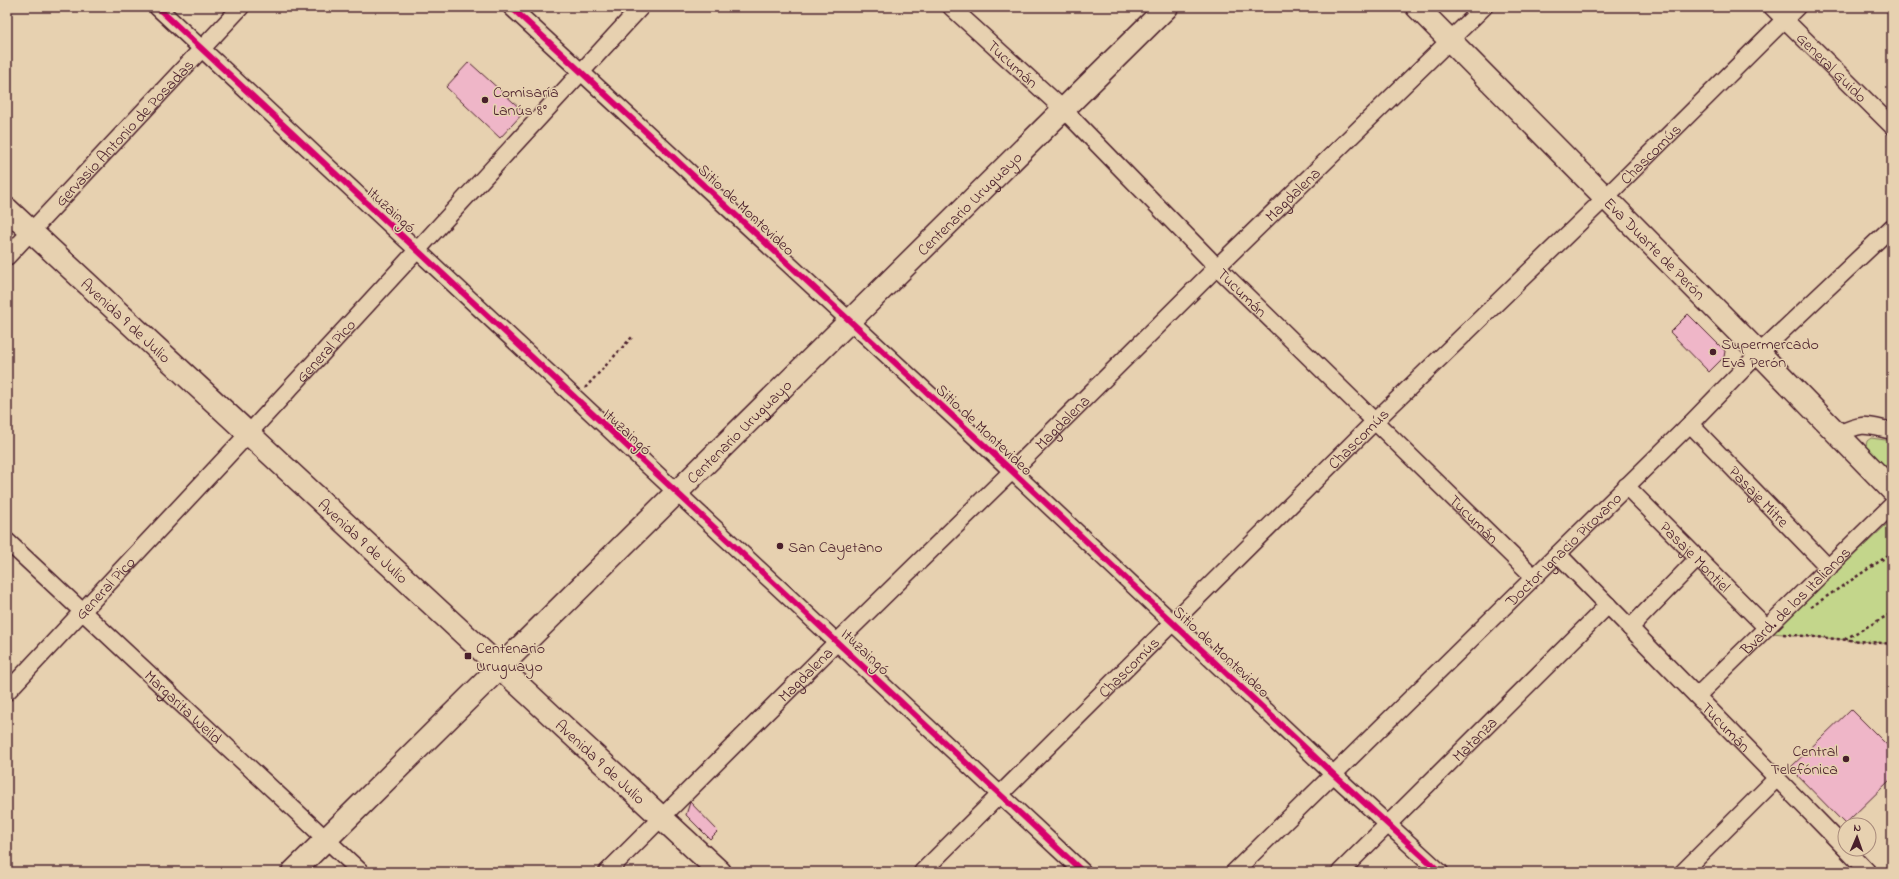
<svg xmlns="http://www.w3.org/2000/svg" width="1899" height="879" viewBox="0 0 1899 879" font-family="'Indie Flower',sans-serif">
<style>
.green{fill:#c3d68b;stroke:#867a5b}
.building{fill:#efb6c8;stroke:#4a1f2b}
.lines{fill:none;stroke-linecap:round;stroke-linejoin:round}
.street-casing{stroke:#4a1f2b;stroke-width:19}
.secondary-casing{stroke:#4a1f2b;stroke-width:25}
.path{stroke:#4a1f2b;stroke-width:2.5;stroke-dasharray:3 3;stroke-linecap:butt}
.street{stroke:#e7d1b0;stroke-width:16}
.secondary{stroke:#e7d1b0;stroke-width:22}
.cycleway-casing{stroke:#e7d1b0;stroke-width:8}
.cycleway{stroke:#d6006c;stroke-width:6}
.poi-dot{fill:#4a1f2b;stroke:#e7d1b0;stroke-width:1.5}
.labels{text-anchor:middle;stroke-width:3;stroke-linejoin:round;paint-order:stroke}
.street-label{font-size:16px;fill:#4a1f2b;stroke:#e7d1b0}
.poi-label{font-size:16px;fill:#4a1f2b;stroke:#e7d1b0;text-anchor:start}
</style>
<rect width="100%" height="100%" fill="#e7d1b0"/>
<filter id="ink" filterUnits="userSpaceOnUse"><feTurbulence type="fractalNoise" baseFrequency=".025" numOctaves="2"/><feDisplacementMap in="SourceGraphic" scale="8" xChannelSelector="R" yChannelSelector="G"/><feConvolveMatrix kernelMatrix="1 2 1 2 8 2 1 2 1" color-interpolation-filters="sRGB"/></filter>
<g filter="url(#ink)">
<g class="green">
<polygon points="1871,438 1892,441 1892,474 1868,449 1866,446 1867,441"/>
<polygon points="1892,521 1892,644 1772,633 1886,525"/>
</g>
<g class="building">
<polygon points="469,62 524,112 500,138 446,87"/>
<polygon points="1688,314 1725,351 1724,357 1709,372 1670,332"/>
<polygon points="1851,709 1892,750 1892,778 1845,824 1790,768"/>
<polygon points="690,802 718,831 710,839 686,815"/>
</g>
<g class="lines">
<defs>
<g id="street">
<polyline points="157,7 1083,872"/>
<polyline points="511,7 1012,471 1333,774 1440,872"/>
<path id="s1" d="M951 7 1063 109 1217 267 1534 577"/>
<path id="s2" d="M1772 7 1892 126"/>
<path id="s3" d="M7 257 241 7"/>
<path id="s4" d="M1690 424 1829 568"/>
<path d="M1838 434C1864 422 1865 425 1892 431"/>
<path id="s5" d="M1626 486 1766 627"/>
<path id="s6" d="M7 541 361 872"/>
<path id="s7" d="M1558 554 1845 848"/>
<polyline points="1630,628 1698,558"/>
<path id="s8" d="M7 692 249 433 641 7"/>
<path id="s9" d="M1697 696 1892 505"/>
<polyline points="1846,849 1868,872"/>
<path id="s10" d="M607 872 837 642 1012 471 1217 267 1484 7"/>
<path id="s11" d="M922 872 1375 421 1605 198 1797 7"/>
<path id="s12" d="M1234 872 1690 424 1759 353 1892 227"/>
<path id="s13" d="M1340 872 1608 605"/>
<polyline points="1683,872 1777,778"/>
</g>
<g id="secondary">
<path id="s14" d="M1417 7 1759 353 1892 490"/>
<path id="s15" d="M7 209 720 872"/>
<path id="s16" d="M293 872 1167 7"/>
</g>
</defs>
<use href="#street" class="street-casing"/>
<use href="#secondary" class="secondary-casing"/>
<g class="path">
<polyline points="585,388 633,336"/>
<polyline points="1890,569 1892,571"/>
<polyline points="1811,607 1892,553"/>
<polyline points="1783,634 1892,644"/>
<polyline points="1845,639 1892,613"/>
</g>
<use href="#street" class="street"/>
<use href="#secondary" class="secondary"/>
<defs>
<g id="cycleway">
<polyline points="157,7 1083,872"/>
<polyline points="511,7 1012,471 1333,774 1440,872"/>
</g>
</defs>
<use href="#cycleway" class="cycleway-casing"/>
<use href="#cycleway" class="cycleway"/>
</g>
</g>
<g class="poi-dot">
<circle cx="485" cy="100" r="4"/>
<circle cx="1713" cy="352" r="4"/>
<circle cx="780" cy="546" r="4"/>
<rect x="464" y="652" width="8" height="8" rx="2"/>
<circle cx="1846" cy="759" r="4"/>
</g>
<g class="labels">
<g class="street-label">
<text dy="6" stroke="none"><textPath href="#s1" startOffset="84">Tucumán</textPath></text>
<text dy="6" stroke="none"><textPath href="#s2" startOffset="85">General Guido</textPath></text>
<text dy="6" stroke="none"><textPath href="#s3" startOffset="171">Gervasio Antonio de Posadas</textPath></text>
<text dy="6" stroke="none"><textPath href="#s11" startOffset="1023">Chascomús</textPath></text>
<text dy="6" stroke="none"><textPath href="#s10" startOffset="964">Magdalena</textPath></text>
<text dy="6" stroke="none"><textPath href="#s16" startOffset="951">Centenario Uruguayo</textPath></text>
<text transform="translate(392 209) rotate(43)" y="6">Ituzaingó</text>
<text transform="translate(747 209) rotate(43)" y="6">Sitio de Montevideo</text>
<text dy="6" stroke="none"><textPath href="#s14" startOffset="339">Eva Duarte de Perón</textPath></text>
<text dy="6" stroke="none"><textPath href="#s1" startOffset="408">Tucumán</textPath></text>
<text dy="6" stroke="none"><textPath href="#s15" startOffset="163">Avenida 9 de Julio</textPath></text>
<text dy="6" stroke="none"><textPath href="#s8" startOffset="467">General Pico</textPath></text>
<text dy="6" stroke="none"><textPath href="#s10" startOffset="640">Magdalena</textPath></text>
<text transform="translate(985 429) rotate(43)" y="6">Sitio de Montevideo</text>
<text transform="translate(628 431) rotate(43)" y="6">Ituzaingó</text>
<text dy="6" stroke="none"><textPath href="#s16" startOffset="627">Centenario Uruguayo</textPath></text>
<text dy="6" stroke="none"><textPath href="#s11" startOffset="615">Chascomús</textPath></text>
<text dy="6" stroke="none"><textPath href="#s4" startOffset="100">Pasaje Mitre</textPath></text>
<text dy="6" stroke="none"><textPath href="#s1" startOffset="732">Tucumán</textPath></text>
<text dy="6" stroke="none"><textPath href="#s15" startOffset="487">Avenida 9 de Julio</textPath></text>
<text dy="6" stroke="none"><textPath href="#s12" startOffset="461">Doctor Ignacio Pirovano</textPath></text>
<text dy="6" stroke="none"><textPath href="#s5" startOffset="99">Pasaje Montiel</textPath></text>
<text dy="6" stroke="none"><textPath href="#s8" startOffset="143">General Pico</textPath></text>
<text dy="6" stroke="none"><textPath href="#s9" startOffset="137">Bvard. de los Italianos</textPath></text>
<text transform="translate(866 651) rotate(43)" y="6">Ituzaingó</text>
<text transform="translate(1222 651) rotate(43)" y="6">Sitio de Montevideo</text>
<text dy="6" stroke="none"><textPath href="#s11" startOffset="291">Chascomús</textPath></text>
<text dy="6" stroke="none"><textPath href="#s10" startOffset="280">Magdalena</textPath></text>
<text dy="6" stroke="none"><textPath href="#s6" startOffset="242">Margarita Weild</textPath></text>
<text dy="6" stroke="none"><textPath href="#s7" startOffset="241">Tucumán</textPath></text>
<text dy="6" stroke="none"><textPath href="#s13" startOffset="189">Matanza</textPath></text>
<text dy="6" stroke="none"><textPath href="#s15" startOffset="811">Avenida 9 de Julio</textPath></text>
</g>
<g class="poi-label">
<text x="493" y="97">Comisaría<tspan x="493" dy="18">Lanús 8°</tspan></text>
<text x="1721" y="349">Supermercado<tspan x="1721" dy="18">Eva Perón</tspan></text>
<text x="788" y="552">San Cayetano</text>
<text x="476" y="653">Centenario<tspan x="476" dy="18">Uruguayo</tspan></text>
<text x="1838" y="756" text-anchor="end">Central<tspan x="1838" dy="18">Telefónica</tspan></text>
</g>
</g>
<rect width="1899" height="879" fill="none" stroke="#e7d1b0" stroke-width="24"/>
<rect x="12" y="12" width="1875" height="855" fill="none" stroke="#4a1f2b" stroke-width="1.5" filter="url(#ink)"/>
<g transform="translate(1857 837) rotate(2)"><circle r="19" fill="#e7d1b0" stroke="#a88a7b"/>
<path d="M0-3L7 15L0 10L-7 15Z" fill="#4a1f2b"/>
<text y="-6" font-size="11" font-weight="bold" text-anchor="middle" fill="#4a1f2b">N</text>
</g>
</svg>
